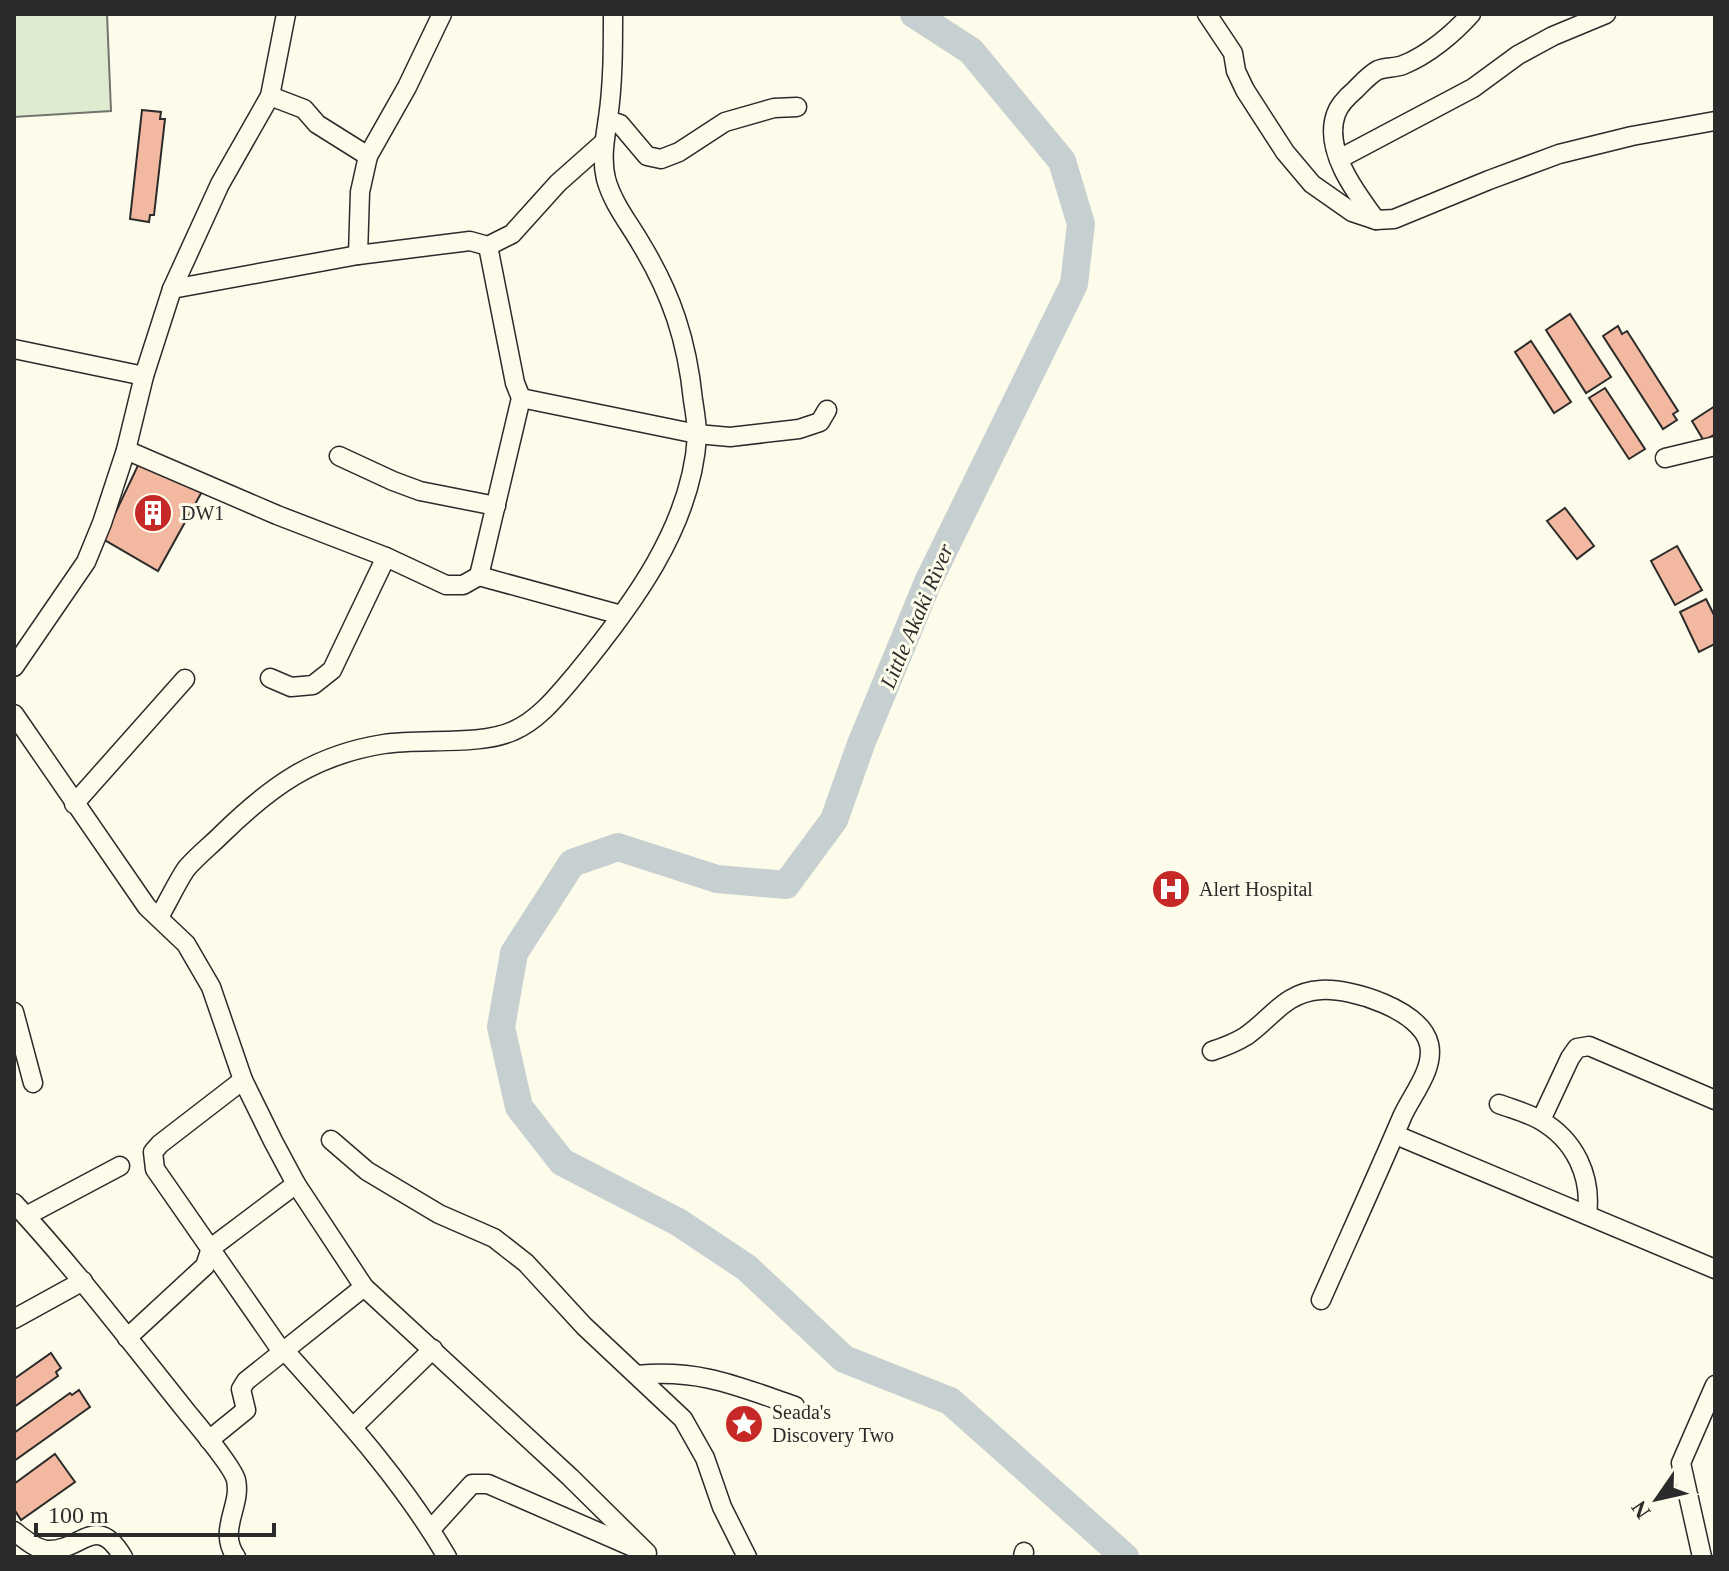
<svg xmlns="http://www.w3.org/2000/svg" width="1729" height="1571" viewBox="0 0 1729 1571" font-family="Georgia,serif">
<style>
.green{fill:#deebd1;stroke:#74746e;stroke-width:2}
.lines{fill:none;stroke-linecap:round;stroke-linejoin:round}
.river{stroke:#c7d0d0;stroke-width:28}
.building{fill:#f2b8a0;stroke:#2b2b2b;stroke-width:2}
.minor-casing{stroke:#2b2b2b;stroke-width:21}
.minor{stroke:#fdfbea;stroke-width:18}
.labels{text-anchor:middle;stroke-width:6;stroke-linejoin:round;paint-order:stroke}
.poi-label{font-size:20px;fill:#2b2b2b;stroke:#fdfbea;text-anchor:start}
.water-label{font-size:22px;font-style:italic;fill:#2b2b2b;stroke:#fdfbea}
</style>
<rect width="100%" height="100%" fill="#fdfbea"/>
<polygon class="green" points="14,14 107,14 111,111 14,117"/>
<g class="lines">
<polyline class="river" points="914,14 971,51 1062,161 1081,224 1074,284 928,582 861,744 834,820 786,885 717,879 618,847 572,863 514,953 501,1027 519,1107 562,1162 678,1222 747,1268 844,1359 950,1401 1125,1557"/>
</g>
<g class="building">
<polygon points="142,110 161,112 160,119 165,119 154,215 150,215 149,222 130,219"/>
<polygon points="1570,314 1611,377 1586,393 1546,330"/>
<polygon points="1618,326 1622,334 1627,331 1678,411 1673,414 1677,420 1663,429 1603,336"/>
<polygon points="1531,341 1571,402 1554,413 1515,352"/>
<polygon points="1605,388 1645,449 1629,459 1589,398"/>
<polygon points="1715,406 1715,434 1704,441 1692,421"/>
<polygon points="141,459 204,488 158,571 103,539"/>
<polygon points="1565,508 1594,546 1577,559 1547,521"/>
<polygon points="1677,546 1702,590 1675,605 1651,561"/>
<polygon points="1706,599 1715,617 1715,644 1699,652 1680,612"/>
<polygon points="51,1353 61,1368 56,1372 58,1376 14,1407 14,1379"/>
<polygon points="79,1390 90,1407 14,1461 14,1433 70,1393 72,1395"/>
<polygon points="55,1454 75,1482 21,1520 14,1509 14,1484"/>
</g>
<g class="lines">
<defs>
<g id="minor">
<polyline points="1207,14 1233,53 1236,71 1245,90 1285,152 1312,184 1352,212 1376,220 1394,219 1489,180 1559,154 1632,136 1715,121"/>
<polyline points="270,96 304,109 317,124 368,156"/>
<polyline points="608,120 620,124 647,156 661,159 679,152 725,122 774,108 797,107"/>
<polyline points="1339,159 1473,88 1518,55 1553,36 1606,14"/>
<path d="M1376 220C1356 193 1323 150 1336 114 1339 105 1348 96 1355 90 1362 83 1370 74 1378 70 1386 67 1395 68 1403 65 1428 55 1453 34 1471 14"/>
<polyline points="358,255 360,192 368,156 407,87 442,14"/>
<polyline points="172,289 358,255 470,241 488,246 512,234 558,183 603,143"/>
<polyline points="14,349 144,376"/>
<polyline points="521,398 697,434 730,437 799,429 820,422 827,410"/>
<polyline points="126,450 277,515 386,557 446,585 463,585 479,576 621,615"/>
<polyline points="339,456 393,481 420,491 496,506"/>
<polyline points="1665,458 1715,446"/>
<polyline points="479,576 521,398 515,383 488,246"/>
<polyline points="14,667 86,562 102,523 126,450 144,376 172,289 220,184 270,96 286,14"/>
<polyline points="270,678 291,687 313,685 332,670 386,557"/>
<polyline points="14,714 147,907 186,944 211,987 243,1080 273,1141 296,1184 364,1287 570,1477 647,1553"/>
<polyline points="74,804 185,679"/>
<path d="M159 917C168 902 176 884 186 869 196 857 210 846 221 835 271 786 314 755 384 744 421 738 480 746 513 731 539 720 558 695 576 674 631 607 692 526 697 436 697 424 695 412 693 400 687 341 672 295 641 244 629 223 613 204 606 179 601 158 605 139 608 118 613 84 613 49 613 14"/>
<polyline points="14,1012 33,1083"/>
<path d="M1212 1051C1224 1047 1235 1043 1246 1036 1272 1018 1285 992 1321 990 1352 988 1421 1010 1429 1044 1435 1069 1411 1096 1402 1117 1376 1178 1348 1239 1321 1300"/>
<path d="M243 1080 160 1144 153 1152 155 1169 278 1346 285 1351C345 1418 402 1480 447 1557"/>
<path d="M1499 1104C1512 1109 1528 1113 1540 1120 1575 1140 1592 1176 1587 1215"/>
<polyline points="1541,1120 1570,1058 1577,1048 1589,1046 1715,1100"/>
<polyline points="1396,1135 1715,1269"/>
<polyline points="331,1140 367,1171 439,1214 494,1238 526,1263 584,1326 683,1419 705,1458 722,1507 747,1557"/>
<path d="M14 1203C75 1269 130 1341 186 1411 196 1423 233 1467 236 1480 242 1506 217 1530 236 1557"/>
<polyline points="26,1216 120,1166"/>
<polyline points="14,1319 83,1281"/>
<polyline points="127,1338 205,1266 211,1248 296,1184"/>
<path d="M637 1375C700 1369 737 1386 795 1406"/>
<polyline points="353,1427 433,1349"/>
<polyline points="209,1440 246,1410 241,1389 246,1381 364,1287"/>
<polyline points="432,1528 472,1484 488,1484 635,1548"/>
<path d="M14 1531C23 1538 35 1549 47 1550 81 1552 96 1511 123 1557"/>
<polyline points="1023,1557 1024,1552"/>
<polyline points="1702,1557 1681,1463 1715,1385"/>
</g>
</defs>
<use href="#minor" class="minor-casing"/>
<use href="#minor" class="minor"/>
</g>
<defs>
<symbol id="building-disc" viewBox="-11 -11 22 22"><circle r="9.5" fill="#c62828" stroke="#fdfbea"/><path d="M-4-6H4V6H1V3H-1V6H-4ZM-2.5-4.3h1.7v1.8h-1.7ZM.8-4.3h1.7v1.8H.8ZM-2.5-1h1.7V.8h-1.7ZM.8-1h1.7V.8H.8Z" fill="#fff"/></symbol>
<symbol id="hospital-disc" viewBox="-11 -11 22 22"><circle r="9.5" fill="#c62828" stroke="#fdfbea"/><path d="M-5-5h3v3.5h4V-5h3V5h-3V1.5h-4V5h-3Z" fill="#fff"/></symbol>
<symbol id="sight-disc" viewBox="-11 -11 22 22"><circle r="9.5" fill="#c62828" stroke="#fdfbea"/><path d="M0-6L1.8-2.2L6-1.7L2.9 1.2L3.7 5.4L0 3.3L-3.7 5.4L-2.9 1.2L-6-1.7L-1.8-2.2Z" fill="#fff"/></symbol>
</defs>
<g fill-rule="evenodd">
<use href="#building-disc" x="131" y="491" width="44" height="44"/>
<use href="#hospital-disc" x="1149" y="867" width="44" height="44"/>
<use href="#sight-disc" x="722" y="1402" width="44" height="44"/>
</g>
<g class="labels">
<g class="poi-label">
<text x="181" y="520">DW1</text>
<text x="1199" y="896">Alert Hospital</text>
<text x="772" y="1419">Seada's<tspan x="772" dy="23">Discovery Two</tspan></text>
</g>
<g class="water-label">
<text transform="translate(916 616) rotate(-67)" y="8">Little Akaki River</text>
</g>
</g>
<rect width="1729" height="1571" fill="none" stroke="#2b2b2b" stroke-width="32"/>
<g transform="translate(1657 1499) rotate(236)" stroke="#fdfbea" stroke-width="6" paint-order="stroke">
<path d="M0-6L14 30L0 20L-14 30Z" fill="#2b2b2b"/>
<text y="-12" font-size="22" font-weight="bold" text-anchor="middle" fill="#2b2b2b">N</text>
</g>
<path d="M36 1523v12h238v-12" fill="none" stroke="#2b2b2b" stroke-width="4"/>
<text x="48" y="1523" font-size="24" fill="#2b2b2b" stroke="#fdfbea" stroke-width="6" paint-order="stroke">100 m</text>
</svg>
